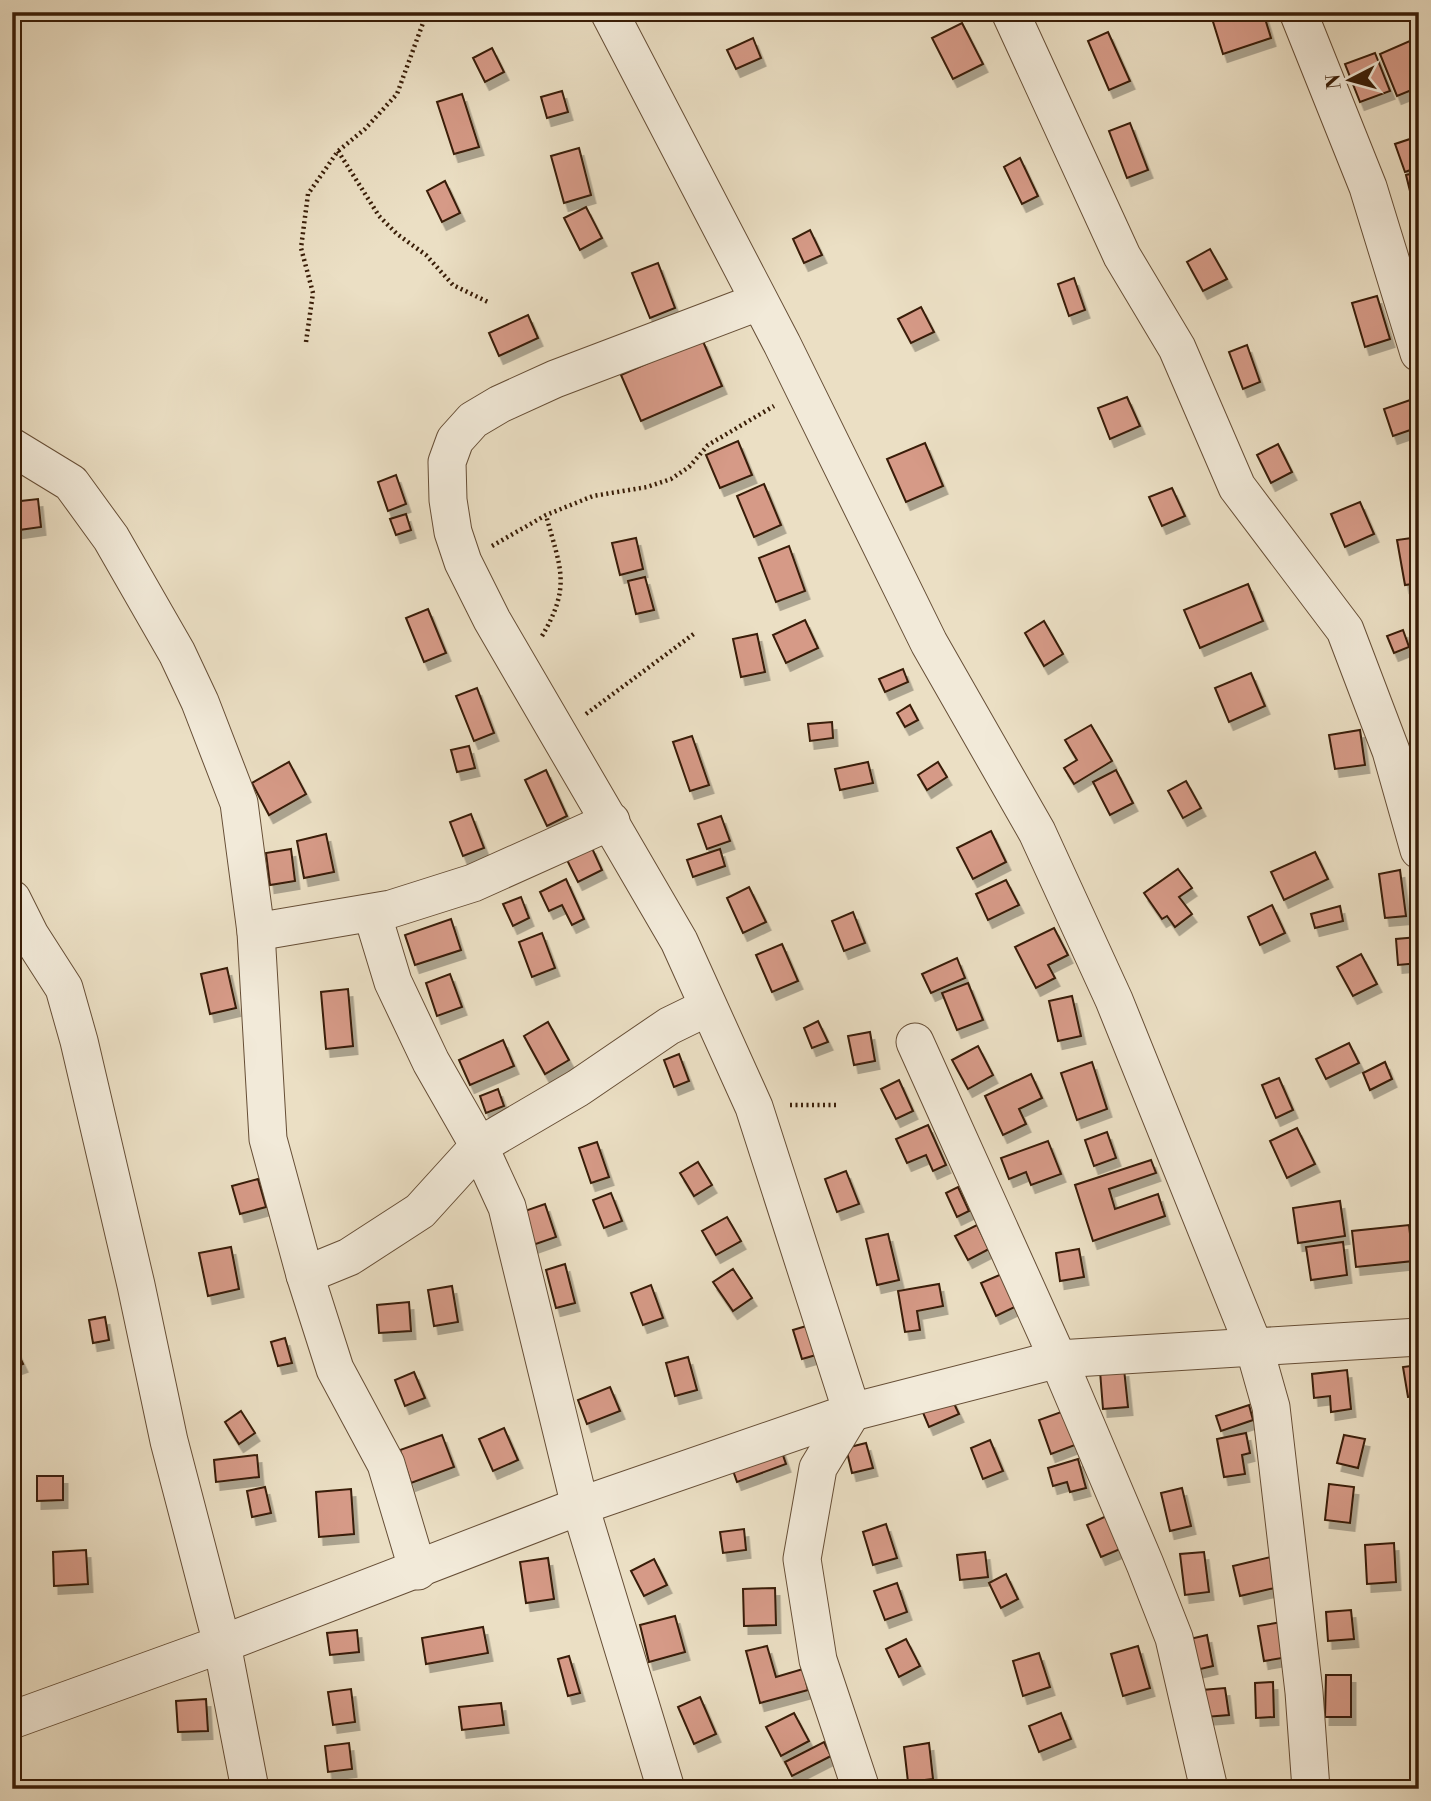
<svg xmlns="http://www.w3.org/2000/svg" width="1431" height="1801" viewBox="0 0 1431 1801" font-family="'Libre Bodoni',serif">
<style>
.building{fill:#d69a87;stroke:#391d07;stroke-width:2;filter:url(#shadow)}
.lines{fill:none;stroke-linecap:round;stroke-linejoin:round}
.street-casing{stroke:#664e36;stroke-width:39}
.path{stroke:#391d07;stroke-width:4.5;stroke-dasharray:2 3.5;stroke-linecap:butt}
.street{stroke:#f2ead9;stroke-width:37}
</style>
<defs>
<filter id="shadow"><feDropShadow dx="4.5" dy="8" stdDeviation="0" flood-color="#0004"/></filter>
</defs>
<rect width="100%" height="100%" fill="#ebdfc4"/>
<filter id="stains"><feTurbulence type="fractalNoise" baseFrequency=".00286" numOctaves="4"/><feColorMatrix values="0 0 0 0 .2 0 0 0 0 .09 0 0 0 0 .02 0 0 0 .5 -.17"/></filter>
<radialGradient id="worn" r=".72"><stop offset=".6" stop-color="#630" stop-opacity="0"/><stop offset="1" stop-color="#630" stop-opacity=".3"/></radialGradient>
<g class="building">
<polygon points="1210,12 1263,12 1271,38 1223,54"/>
<polygon points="962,23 983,64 953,79 932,38"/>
<polygon points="1108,32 1130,81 1109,90 1088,41"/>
<polygon points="1419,37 1419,87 1397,96 1380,54"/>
<polygon points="753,38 761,58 736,69 727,50"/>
<polygon points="492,48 504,72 485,82 473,58"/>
<polygon points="1375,53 1390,91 1360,102 1345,64"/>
<polygon points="562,91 568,112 547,118 541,97"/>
<polygon points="462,94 479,147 454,154 437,102"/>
<polygon points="1130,123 1148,170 1127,178 1109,131"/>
<polygon points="1419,136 1419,167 1405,172 1395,144"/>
<polygon points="579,148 591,195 564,203 551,156"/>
<polygon points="1020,158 1038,196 1022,204 1004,167"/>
<polygon points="1419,172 1419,210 1415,211 1406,175"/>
<polygon points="445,181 460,213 442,222 427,191"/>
<polygon points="586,207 602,238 580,250 564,218"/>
<polygon points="810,230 822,255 804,263 793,239"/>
<polygon points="1210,249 1227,279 1203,291 1187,262"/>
<polygon points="658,263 675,308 650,318 632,273"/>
<polygon points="1074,278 1085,310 1069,316 1058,284"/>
<polygon points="1377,296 1390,339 1365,347 1352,303"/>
<polygon points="921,307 934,332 911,343 898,319"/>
<polygon points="528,315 538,338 499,356 489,333"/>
<polygon points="702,339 722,386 641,421 621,375"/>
<polygon points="1247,345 1260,382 1243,389 1229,352"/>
<polygon points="1127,397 1140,426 1110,439 1098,408"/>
<polygon points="1419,397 1419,427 1393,436 1384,409"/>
<polygon points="738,441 752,475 720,488 706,455"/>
<polygon points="925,443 943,486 906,502 887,459"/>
<polygon points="1278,444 1292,472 1271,483 1257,455"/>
<polygon points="396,475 406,504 388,511 378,482"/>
<polygon points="764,484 781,525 754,537 737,496"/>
<polygon points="1172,488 1185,516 1162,526 1149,497"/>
<polygon points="38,499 41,527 12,531 12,502"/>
<polygon points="1360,502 1374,534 1345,547 1331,514"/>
<polygon points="406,514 411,530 396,535 390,519"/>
<polygon points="1419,537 1419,583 1405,585 1397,540"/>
<polygon points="636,538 643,569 620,575 612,543"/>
<polygon points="789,546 805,591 776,602 759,558"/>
<polygon points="645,577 654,610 636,614 628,581"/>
<polygon points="1248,584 1263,621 1200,648 1184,610"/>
<polygon points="428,609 446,653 424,662 406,618"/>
<polygon points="805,620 818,648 786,663 773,635"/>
<polygon points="1044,621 1063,654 1044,666 1025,633"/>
<polygon points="1403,630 1409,647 1394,653 1387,636"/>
<polygon points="757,634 765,672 741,677 733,639"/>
<polygon points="903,669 908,682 885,692 879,679"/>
<polygon points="1251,673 1265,706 1229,722 1215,688"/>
<polygon points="477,688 494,733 474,741 456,696"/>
<polygon points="910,705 918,720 905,727 897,713"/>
<polygon points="832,722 833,738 810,741 808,724"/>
<polygon points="1091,725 1112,761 1074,784 1064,768 1077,760 1065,740"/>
<polygon points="1360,730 1365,765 1335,769 1329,735"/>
<polygon points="692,736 709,785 690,791 673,742"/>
<polygon points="469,746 475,768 457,772 451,750"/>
<polygon points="289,762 306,794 269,815 252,783"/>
<polygon points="868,762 873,783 840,790 835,769"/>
<polygon points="938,762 947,777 927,790 918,775"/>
<polygon points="546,770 567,816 547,826 525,780"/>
<polygon points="1116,770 1133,803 1110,815 1093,782"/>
<polygon points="1186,781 1201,808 1183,818 1168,791"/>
<polygon points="471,814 484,848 463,856 450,822"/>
<polygon points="721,816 730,841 707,849 698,824"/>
<polygon points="991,831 1006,862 973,879 957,848"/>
<polygon points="326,834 334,872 304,878 297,841"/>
<polygon points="591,846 602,870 578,882 566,858"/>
<polygon points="291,849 295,881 270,885 266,853"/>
<polygon points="720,849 725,866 693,877 687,860"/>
<polygon points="1315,852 1328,879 1284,900 1271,872"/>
<polygon points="1178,869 1192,888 1179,897 1192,914 1175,927 1167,916 1162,919 1144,893"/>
<polygon points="1400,870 1406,916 1385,918 1379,874"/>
<polygon points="566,879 584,919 572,925 562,905 549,911 540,892"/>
<polygon points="1006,880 1019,905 988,920 976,894"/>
<polygon points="749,887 766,922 743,933 727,898"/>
<polygon points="521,897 529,918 513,926 503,904"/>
<polygon points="1272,905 1285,933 1260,945 1248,917"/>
<polygon points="1340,906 1343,921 1315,928 1311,914"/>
<polygon points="853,912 865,943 844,951 832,921"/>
<polygon points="451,919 461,950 415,965 405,935"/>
<polygon points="1054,928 1068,955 1048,965 1055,978 1036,988 1015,947"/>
<polygon points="542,933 555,968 532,977 519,942"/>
<polygon points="1418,937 1419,963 1398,965 1396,939"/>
<polygon points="782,944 798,981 772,992 756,955"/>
<polygon points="1361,954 1377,984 1353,996 1337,967"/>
<polygon points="957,958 965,978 931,993 922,974"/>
<polygon points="227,968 236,1008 210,1014 201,974"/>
<polygon points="450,974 462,1007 437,1016 426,983"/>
<polygon points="968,983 983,1020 957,1030 942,993"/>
<polygon points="348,989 353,1046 326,1049 321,992"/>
<polygon points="1072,996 1081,1036 1058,1041 1049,1001"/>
<polygon points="818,1021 828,1042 812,1048 804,1028"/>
<polygon points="548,1022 569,1060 545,1074 524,1036"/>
<polygon points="870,1032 875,1061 854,1065 848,1036"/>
<polygon points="503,1040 514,1066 470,1085 459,1060"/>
<polygon points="1349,1043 1359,1063 1326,1079 1316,1059"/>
<polygon points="978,1046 993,1075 968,1089 952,1060"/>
<polygon points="679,1054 689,1081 674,1087 664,1060"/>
<polygon points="1092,1062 1107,1109 1077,1120 1061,1073"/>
<polygon points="1385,1062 1392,1079 1370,1090 1363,1073"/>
<polygon points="1031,1074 1042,1098 1019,1109 1026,1124 1003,1135 985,1096"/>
<polygon points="1279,1078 1293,1110 1276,1118 1262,1085"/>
<polygon points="899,1080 913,1111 896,1119 881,1089"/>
<polygon points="498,1089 504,1106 486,1113 480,1096"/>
<polygon points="928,1125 946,1165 933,1171 926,1155 907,1163 896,1139"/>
<polygon points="1297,1128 1315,1164 1287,1178 1270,1141"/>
<polygon points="1107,1132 1116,1158 1094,1166 1085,1140"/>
<polygon points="1048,1141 1061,1174 1031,1185 1026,1172 1009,1179 1001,1158"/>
<polygon points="597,1142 609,1177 591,1183 579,1148"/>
<polygon points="1151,1160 1156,1173 1109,1189 1115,1209 1158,1194 1165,1216 1093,1241 1075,1185"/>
<polygon points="698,1162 712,1185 694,1196 680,1173"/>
<polygon points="846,1171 859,1204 837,1212 825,1179"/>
<polygon points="258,1179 266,1207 240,1214 232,1186"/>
<polygon points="958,1187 969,1211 957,1217 946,1193"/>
<polygon points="611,1193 622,1221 604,1228 593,1200"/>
<polygon points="1340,1201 1345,1236 1298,1243 1293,1208"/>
<polygon points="545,1204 556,1237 530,1246 519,1213"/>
<polygon points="727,1217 741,1241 716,1255 702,1231"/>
<polygon points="977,1225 989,1249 968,1260 955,1236"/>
<polygon points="1409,1225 1413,1261 1356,1267 1352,1231"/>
<polygon points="888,1234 899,1280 877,1285 866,1239"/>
<polygon points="1343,1242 1347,1275 1311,1280 1306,1247"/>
<polygon points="231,1247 239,1289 208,1296 199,1253"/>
<polygon points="1079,1249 1084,1277 1060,1281 1056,1253"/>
<polygon points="565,1264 575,1303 556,1308 546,1270"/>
<polygon points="733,1269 752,1298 733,1311 713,1282"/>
<polygon points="1004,1273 1019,1305 996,1316 981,1283"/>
<polygon points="939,1284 943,1306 917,1311 920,1330 905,1332 898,1291"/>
<polygon points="651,1285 663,1318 643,1325 631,1293"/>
<polygon points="452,1286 458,1322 434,1326 428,1290"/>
<polygon points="409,1302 411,1331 379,1333 377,1305"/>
<polygon points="105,1317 109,1340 93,1343 89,1320"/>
<polygon points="813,1324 823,1353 802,1359 793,1330"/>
<polygon points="285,1338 292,1363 278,1366 271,1342"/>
<polygon points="12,1341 23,1364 12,1368"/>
<polygon points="688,1357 697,1390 675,1396 666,1363"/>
<polygon points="1419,1365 1419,1396 1408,1397 1403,1367"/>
<polygon points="1124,1369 1128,1407 1103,1409 1100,1371"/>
<polygon points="1347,1370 1351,1409 1331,1412 1330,1396 1314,1398 1312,1374"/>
<polygon points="414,1372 425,1398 405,1406 395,1380"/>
<polygon points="610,1387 620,1411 587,1424 578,1400"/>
<polygon points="948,1391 959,1414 929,1427 919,1403"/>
<polygon points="1249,1405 1253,1420 1221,1431 1216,1416"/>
<polygon points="241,1411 255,1433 239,1444 225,1422"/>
<polygon points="1064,1411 1075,1445 1051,1454 1039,1420"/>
<polygon points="504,1428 518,1460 493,1471 479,1439"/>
<polygon points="1246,1433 1250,1453 1242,1455 1245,1474 1224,1477 1217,1439"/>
<polygon points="442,1435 454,1467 411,1483 400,1450"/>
<polygon points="1344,1435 1365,1439 1358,1468 1337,1463"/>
<polygon points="990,1440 1003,1471 983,1479 971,1448"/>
<polygon points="866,1443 873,1468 852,1473 846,1448"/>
<polygon points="779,1444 786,1464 737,1482 730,1462"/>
<polygon points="257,1455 259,1477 216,1482 214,1460"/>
<polygon points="1078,1459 1086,1488 1070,1492 1067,1482 1053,1486 1048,1468"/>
<polygon points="37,1476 63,1476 63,1500 37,1501"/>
<polygon points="1329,1484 1354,1487 1350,1523 1325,1520"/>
<polygon points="265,1487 271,1513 252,1517 247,1491"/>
<polygon points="1182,1488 1191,1526 1170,1531 1161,1493"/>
<polygon points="351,1489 354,1534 319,1537 316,1492"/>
<polygon points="1115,1512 1130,1545 1101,1557 1087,1525"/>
<polygon points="886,1524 897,1558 873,1565 863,1532"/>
<polygon points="744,1529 746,1550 723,1553 720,1532"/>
<polygon points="1394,1543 1396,1582 1367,1584 1365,1545"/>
<polygon points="86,1550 88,1584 54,1586 53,1552"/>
<polygon points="985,1552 988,1577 960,1580 957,1555"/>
<polygon points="1204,1552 1209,1592 1185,1595 1180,1554"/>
<polygon points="1275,1556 1283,1586 1240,1596 1233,1566"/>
<polygon points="548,1558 554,1599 526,1603 520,1562"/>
<polygon points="654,1559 667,1585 644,1596 631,1571"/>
<polygon points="1006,1574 1018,1599 1001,1608 989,1583"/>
<polygon points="897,1583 907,1612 885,1620 874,1591"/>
<polygon points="775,1588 776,1625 744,1626 743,1589"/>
<polygon points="1351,1610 1354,1639 1328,1641 1326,1612"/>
<polygon points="675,1616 685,1652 649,1662 640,1625"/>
<polygon points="1282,1622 1288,1657 1264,1661 1258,1626"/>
<polygon points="483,1627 488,1653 426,1664 422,1638"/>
<polygon points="357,1630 359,1652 330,1655 327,1633"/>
<polygon points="1207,1635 1213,1666 1196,1670 1190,1639"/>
<polygon points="906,1639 920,1666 899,1677 886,1649"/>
<polygon points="767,1646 776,1677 803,1669 808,1690 760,1703 746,1651"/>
<polygon points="1138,1646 1150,1688 1123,1696 1111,1654"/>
<polygon points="1039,1653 1050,1687 1023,1696 1013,1661"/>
<polygon points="569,1656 580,1693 568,1696 558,1659"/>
<polygon points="1326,1675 1351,1675 1351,1717 1325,1717"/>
<polygon points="1273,1682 1274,1717 1256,1718 1255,1683"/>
<polygon points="1225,1688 1229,1715 1205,1717 1202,1690"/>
<polygon points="351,1689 355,1722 333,1725 328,1692"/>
<polygon points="700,1697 716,1734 694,1744 678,1707"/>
<polygon points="206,1699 208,1731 178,1732 176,1701"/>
<polygon points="501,1703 504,1725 462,1730 459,1707"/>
<polygon points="794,1713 809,1741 781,1756 766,1727"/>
<polygon points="1061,1713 1071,1739 1039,1752 1029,1726"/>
<polygon points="824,1742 831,1756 792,1776 785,1762"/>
<polygon points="349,1743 352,1769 328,1772 325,1746"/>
<polygon points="929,1743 933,1779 908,1782 904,1747"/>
</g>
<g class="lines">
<defs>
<g id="street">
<polyline points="609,12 782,344 929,643 1037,832 1114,1000 1254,1347 1419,1337"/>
<polyline points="1010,12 1122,256 1177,348 1237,487 1345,630 1391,751 1419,850"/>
<polyline points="1298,12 1368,187 1419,353"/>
<polyline points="758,302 555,379 500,404 473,420 455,440 447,462 448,500 453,532 463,562 492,620 679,941 754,1107 852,1412 818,1468 802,1559 818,1660 861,1789"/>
<polyline points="12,447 71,483 111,538 177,653 200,702 239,803 256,932 268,1139 305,1275 335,1369 386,1464 418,1571"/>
<polyline points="12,899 30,935 64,988 79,1041 136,1285 169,1441 222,1644 12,1720"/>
<polyline points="372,913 393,982 431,1062 479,1146 507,1207 580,1506 666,1789"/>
<polyline points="256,932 391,909 473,883 611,821"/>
<polyline points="915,1042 1058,1359 1145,1564 1174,1638 1209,1789"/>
<polyline points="305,1275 349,1257 420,1211 479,1146 578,1088 669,1026 708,1007"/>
<polyline points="250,1789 222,1644 580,1506 852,1412 1058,1359 1254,1347 1271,1407 1304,1692 1311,1789"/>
</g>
</defs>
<use href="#street" class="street-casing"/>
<g class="path">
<polyline points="338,151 379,216 397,234 426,255 453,285 490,303"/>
<polyline points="306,342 313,293 301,248 308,194 338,151 365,129 397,94 427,12"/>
<polyline points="492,546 546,515 593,496 647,487 671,479 689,467 708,445 774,406"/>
<path d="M542 636C572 585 560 568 546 515"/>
<polyline points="586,714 695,633"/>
<polyline points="790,1105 836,1105"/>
</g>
<use href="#street" class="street"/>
</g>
<rect width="1431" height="1801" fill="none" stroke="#ebdfc4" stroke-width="42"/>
<rect x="14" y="14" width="1403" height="1773" fill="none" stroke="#391d07" stroke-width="3.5"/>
<rect x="21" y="21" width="1389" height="1759" fill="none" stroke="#391d07" stroke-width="2"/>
<g transform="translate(1350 80) rotate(264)" stroke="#f2ead9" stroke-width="5" paint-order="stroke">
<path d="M0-5L12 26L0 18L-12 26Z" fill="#391d07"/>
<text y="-10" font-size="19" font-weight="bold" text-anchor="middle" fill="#391d07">N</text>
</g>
<rect width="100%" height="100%" filter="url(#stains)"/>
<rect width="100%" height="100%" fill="url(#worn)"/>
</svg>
